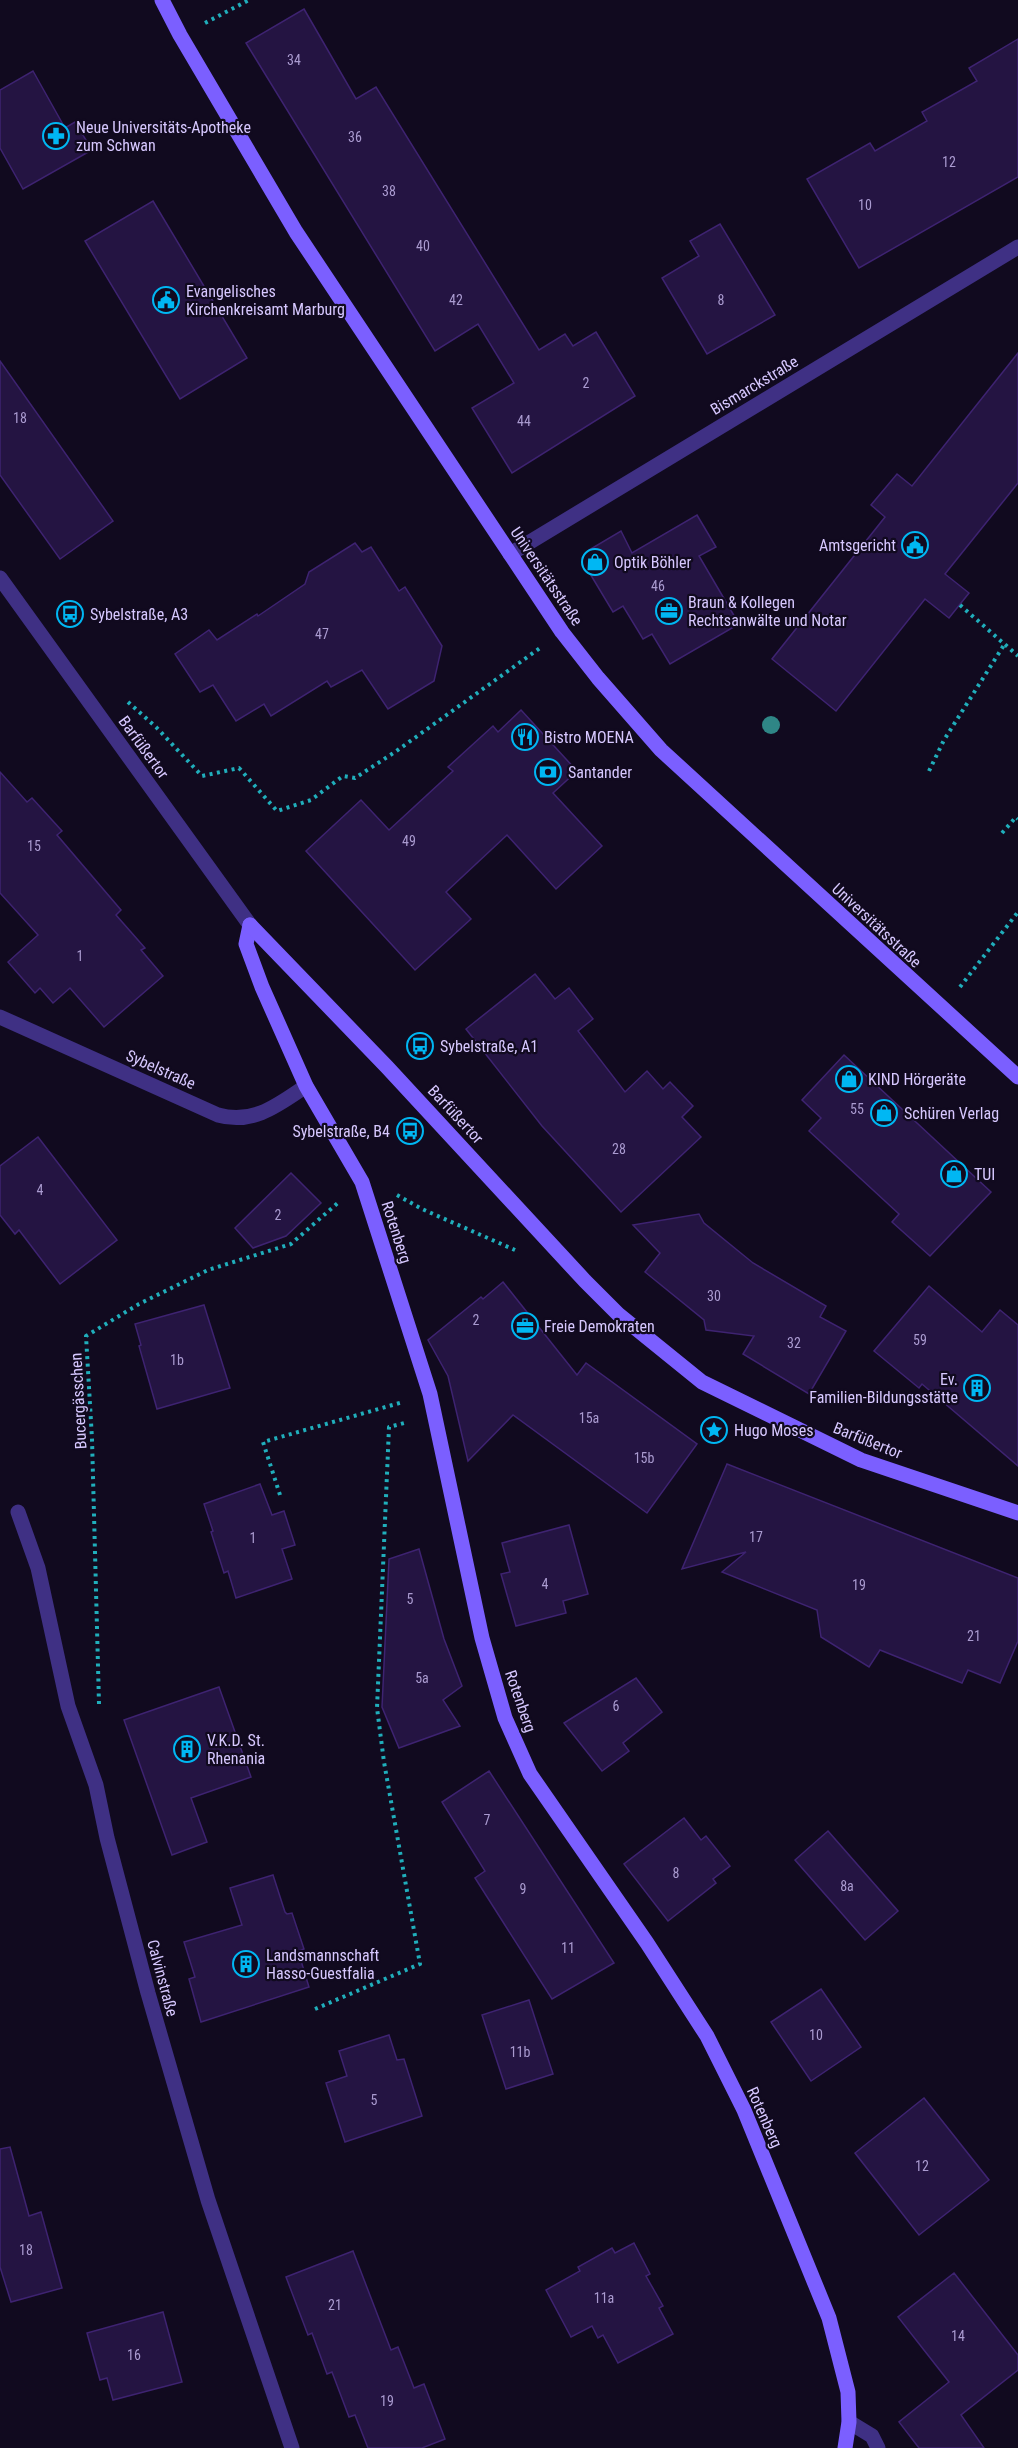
<svg xmlns="http://www.w3.org/2000/svg" width="1018" height="2448" viewBox="0 0 1018 2448" font-family="'Roboto Condensed',sans-serif">
<style>
.building{fill:#241442;stroke:#3e2371;stroke-width:1.5}
.lines{fill:none;stroke-linecap:round;stroke-linejoin:round}
.path{stroke:#20aebb;stroke-width:4;stroke-dasharray:3 4.5;stroke-linecap:butt}
.street{stroke:#3f3084;stroke-width:15}
.secondary{stroke:#7b5fff;stroke-width:15}
.tree{fill:#2f8686}
.labels{text-anchor:middle;stroke-width:4.5;stroke-linejoin:round;paint-order:stroke}
.number-label{font-size:14px;fill:#aa9bd0}
.poi-label{font-size:16px;fill:#d7c8ff;stroke:#110a1f;text-anchor:start}
.street-label{font-size:16px;fill:#d7c8ff;stroke:#110a1f}
</style>
<rect width="100%" height="100%" fill="#110a1f"/>
<g class="building">
<polygon points="304,9 356,99 376,87 539,350 565,334 573,346 596,332 635,396 512,473 472,408 514,383 478,324 435,351 246,43"/>
<polygon points="1018,39 1018,177 859,268 807,179 870,143 875,151 927,121 922,112 977,81 969,68"/>
<polygon points="33,71 65,128 75,122 92,150 23,189 0,148 0,90"/>
<polygon points="153,201 247,358 180,399 85,241"/>
<polygon points="720,224 775,315 707,354 662,278 699,256 690,241"/>
<polygon points="1018,353 1018,483 945,574 969,593 949,618 925,599 836,711 772,659 885,517 871,505 897,474 912,486"/>
<polygon points="0,361 113,521 60,559 0,475"/>
<polygon points="697,515 716,547 699,556 739,624 670,664 652,634 643,639 623,606 613,612 586,567 589,550 621,531 632,553"/>
<polygon points="355,543 362,552 371,547 399,591 405,587 442,646 434,681 388,709 362,670 331,687 327,681 271,716 264,704 236,721 213,685 200,692 175,654 209,630 217,640 257,614 258,616 305,584 309,572"/>
<polygon points="521,710 577,771 553,793 602,846 556,889 507,835 446,892 471,919 415,970 306,851 361,800 389,830 453,771 448,767 493,726 498,732"/>
<polygon points="0,772 27,802 32,798 62,831 57,835 121,910 116,915 145,948 141,950 163,976 104,1027 70,988 53,1003 40,988 35,993 8,962 38,935 0,893"/>
<polygon points="535,974 555,999 569,988 593,1019 578,1031 625,1092 647,1071 663,1089 670,1082 693,1106 682,1117 701,1137 621,1212 542,1126 466,1029"/>
<polygon points="844,1055 991,1192 930,1256 892,1222 899,1214 809,1131 821,1118 802,1100"/>
<polygon points="38,1137 117,1240 60,1284 19,1230 15,1234 0,1215 0,1166"/>
<polygon points="291,1173 321,1203 286,1236 253,1248 235,1228"/>
<polygon points="699,1214 704,1223 753,1263 826,1306 820,1317 846,1331 809,1394 743,1354 754,1336 706,1330 704,1320 645,1272 660,1253 633,1225"/>
<polygon points="503,1282 577,1375 586,1363 697,1444 647,1513 513,1415 468,1461 448,1376 428,1340 481,1297 483,1299"/>
<polygon points="929,1286 982,1332 1000,1310 1018,1325 1018,1466 922,1384 919,1388 874,1351"/>
<polygon points="204,1305 230,1388 157,1409 139,1346 141,1345 135,1324"/>
<polygon points="727,1464 1018,1578 1018,1641 1000,1683 968,1670 962,1683 880,1650 869,1667 821,1637 817,1610 722,1572 746,1552 682,1569"/>
<polygon points="260,1484 272,1515 284,1511 295,1545 282,1549 292,1579 236,1598 228,1571 224,1573 211,1532 213,1531 204,1504"/>
<polygon points="569,1525 588,1594 563,1601 566,1613 516,1626 501,1574 510,1572 502,1543"/>
<polygon points="419,1549 444,1639 462,1686 443,1700 460,1726 399,1748 382,1707 389,1559"/>
<polygon points="636,1678 662,1712 623,1743 629,1751 602,1771 564,1723"/>
<polygon points="219,1687 251,1777 191,1798 207,1842 172,1855 124,1720"/>
<polygon points="489,1771 614,1963 552,1999 475,1878 485,1871 442,1802"/>
<polygon points="684,1818 701,1840 706,1836 730,1866 713,1879 716,1883 668,1921 624,1864"/>
<polygon points="828,1831 898,1911 865,1940 795,1860"/>
<polygon points="273,1875 285,1912 287,1914 292,1913 304,1949 298,1951 309,1987 201,2022 189,1979 195,1977 184,1942 242,1925 230,1888"/>
<polygon points="821,1989 861,2047 811,2081 771,2022"/>
<polygon points="529,2000 553,2074 506,2089 482,2015"/>
<polygon points="389,2035 397,2060 404,2059 422,2116 345,2142 326,2083 347,2076 339,2051"/>
<polygon points="924,2098 989,2180 919,2235 855,2153"/>
<polygon points="10,2147 29,2216 41,2212 62,2288 11,2302 0,2267 0,2149"/>
<polygon points="634,2243 650,2274 646,2276 663,2306 659,2308 673,2334 618,2363 603,2335 598,2338 592,2326 571,2337 546,2290 580,2271 578,2267 612,2248 615,2253"/>
<polygon points="353,2251 391,2350 398,2347 414,2388 424,2384 445,2439 422,2448 368,2448 355,2415 349,2417 332,2372 327,2374 312,2333 308,2335 286,2277"/>
<polygon points="954,2273 1018,2355 1018,2370 961,2415 984,2448 919,2448 899,2422 949,2382 898,2317"/>
<polygon points="163,2312 182,2382 113,2400 107,2378 100,2380 87,2333"/>
</g>
<g class="lines">
<g class="path">
<polyline points="205,23 249,0"/>
<polyline points="960,605 1018,656"/>
<polyline points="128,702 156,727 202,776 239,768 277,811 311,800 343,776 355,778 395,752 540,648"/>
<polyline points="929,771 944,740 1004,645"/>
<polyline points="1002,833 1016,817 1018,819"/>
<polyline points="960,987 1018,912"/>
<polyline points="397,1195 422,1209 515,1250"/>
<polyline points="280,1495 263,1442 403,1402"/>
<polyline points="99,1704 92,1439 86,1336 139,1304 208,1270 291,1244 340,1201"/>
<polyline points="315,2009 420,1964 384,1762 377,1708 389,1427 408,1422"/>
</g>
<g class="street">
<polyline points="510,554 1018,247"/>
<polyline points="0,578 250,925"/>
<path d="M0 1017 218 1115C253 1125 278 1105 306 1086"/>
<polyline points="18,1512 38,1568 68,1706 96,1785 107,1838 148,1993 208,2200 292,2448"/>
<polyline points="849,2422 872,2436 878,2448"/>
</g>
<g class="secondary">
<polyline points="162,0 180,35 296,232 562,632 598,678 661,750 1018,1077"/>
<polyline points="250,925 246,944 262,987 306,1086 362,1182 430,1394 482,1638 505,1718 530,1774 647,1943 707,2036 744,2110 829,2318 848,2392 849,2422 845,2448"/>
<polyline points="250,925 387,1067 585,1281 618,1314 702,1382 861,1460 1018,1513"/>
</g>
</g>
<circle class="tree" cx="771" cy="725" r="9"/>
<defs>
<symbol id="pharmacy-ring" viewBox="-11 -11 22 22"><circle r="9.5" fill="#110a1f" stroke="#00b7f3" stroke-width="1.5"/><path d="M-2-6h4v4h4v4h-4v4h-4v-4h-4v-4h4Z" fill="#00b7f3"/></symbol>
<symbol id="civic-ring" viewBox="-11 -11 22 22"><circle r="9.5" fill="#110a1f" stroke="#00b7f3" stroke-width="1.5"/><path d="M-.6-6.5H3V-4.5H.6V-3L4-1V1h2V6H-6V1h2V-1L-.6-3ZM-1.2 2.5V6h2.4V2.5Z" fill="#00b7f3"/></symbol>
<symbol id="shop-ring" viewBox="-11 -11 22 22"><circle r="9.5" fill="#110a1f" stroke="#00b7f3" stroke-width="1.5"/><path d="M-5-2.5h2.3a2.7 3.5 0 0 1 5.4 0H5L5.5 6h-11ZM-1.5-2.5h3a1.5 2.3 0 0 0-3 0Z" fill="#00b7f3"/></symbol>
<symbol id="office-ring" viewBox="-11 -11 22 22"><circle r="9.5" fill="#110a1f" stroke="#00b7f3" stroke-width="1.5"/><path d="M-6-3h4V-5.5h4V-3h4V5H-6ZM-1-4.5V-3h2v-1.5ZM-6 0V1H6V0Z" fill="#00b7f3"/></symbol>
<symbol id="bus-ring" viewBox="-11 -11 22 22"><circle r="9.5" fill="#110a1f" stroke="#00b7f3" stroke-width="1.5"/><path d="M-5-6H5V4H4V6H2V4H-2V6H-4V4H-5ZM-3.5-4V0h7V-4ZM-3.5 1.2v1.5H-2V1.2ZM2 1.2v1.5H3.5V1.2Z" fill="#00b7f3"/></symbol>
<symbol id="restaurant-ring" viewBox="-11 -11 22 22"><circle r="9.5" fill="#110a1f" stroke="#00b7f3" stroke-width="1.5"/><path d="M-5-6h1v4h1v-4h1v4h1v-4h1v5L-1.5 .5V6h-2V.5L-5-1ZM5-6V6H3V1.5H1.5Q1.5-4 5-6Z" fill="#00b7f3"/></symbol>
<symbol id="bank-ring" viewBox="-11 -11 22 22"><circle r="9.5" fill="#110a1f" stroke="#00b7f3" stroke-width="1.5"/><path d="M-6-4H6V4H-6ZM0-2.3a2.3 2.3 0 1 0 0 4.6a2.3 2.3 0 1 0 0-4.6Z" fill="#00b7f3"/></symbol>
<symbol id="building-ring" viewBox="-11 -11 22 22"><circle r="9.5" fill="#110a1f" stroke="#00b7f3" stroke-width="1.5"/><path d="M-4-6H4V6H1V3H-1V6H-4ZM-2.5-4.3h1.7v1.8h-1.7ZM.8-4.3h1.7v1.8H.8ZM-2.5-1h1.7V.8h-1.7ZM.8-1h1.7V.8H.8Z" fill="#00b7f3"/></symbol>
<symbol id="sight-ring" viewBox="-11 -11 22 22"><circle r="9.5" fill="#110a1f" stroke="#00b7f3" stroke-width="1.5"/><path d="M0-6L1.8-2.2L6-1.7L2.9 1.2L3.7 5.4L0 3.3L-3.7 5.4L-2.9 1.2L-6-1.7L-1.8-2.2Z" fill="#00b7f3"/></symbol>
</defs>
<g fill-rule="evenodd">
<use href="#pharmacy-ring" x="41" y="121" width="30" height="30"/>
<use href="#civic-ring" x="151" y="285" width="30" height="30"/>
<use href="#civic-ring" x="900" y="530" width="30" height="30"/>
<use href="#shop-ring" x="580" y="547" width="30" height="30"/>
<use href="#office-ring" x="654" y="596" width="30" height="30"/>
<use href="#bus-ring" x="55" y="599" width="30" height="30"/>
<use href="#restaurant-ring" x="510" y="722" width="30" height="30"/>
<use href="#bank-ring" x="533" y="757" width="30" height="30"/>
<use href="#bus-ring" x="405" y="1031" width="30" height="30"/>
<use href="#shop-ring" x="834" y="1064" width="30" height="30"/>
<use href="#shop-ring" x="869" y="1098" width="30" height="30"/>
<use href="#bus-ring" x="395" y="1116" width="30" height="30"/>
<use href="#shop-ring" x="939" y="1159" width="30" height="30"/>
<use href="#office-ring" x="510" y="1311" width="30" height="30"/>
<use href="#building-ring" x="962" y="1373" width="30" height="30"/>
<use href="#sight-ring" x="699" y="1415" width="30" height="30"/>
<use href="#building-ring" x="172" y="1734" width="30" height="30"/>
<use href="#building-ring" x="231" y="1949" width="30" height="30"/>
</g>
<g class="labels">
<g class="number-label">
<text x="294" y="65">34</text>
<text x="355" y="142">36</text>
<text x="949" y="167">12</text>
<text x="389" y="196">38</text>
<text x="865" y="210">10</text>
<text x="423" y="251">40</text>
<text x="456" y="305">42</text>
<text x="721" y="305">8</text>
<text x="586" y="388">2</text>
<text x="20" y="423">18</text>
<text x="524" y="426">44</text>
<text x="658" y="591">46</text>
<text x="322" y="639">47</text>
<text x="409" y="846">49</text>
<text x="34" y="851">15</text>
<text x="80" y="961">1</text>
<text x="857" y="1114">55</text>
<text x="619" y="1154">28</text>
<text x="40" y="1195">4</text>
<text x="278" y="1220">2</text>
<text x="714" y="1301">30</text>
<text x="476" y="1325">2</text>
<text x="920" y="1345">59</text>
<text x="794" y="1348">32</text>
<text x="177" y="1365">1b</text>
<text x="589" y="1423">15a</text>
<text x="644" y="1463">15b</text>
<text x="756" y="1542">17</text>
<text x="253" y="1543">1</text>
<text x="545" y="1589">4</text>
<text x="859" y="1590">19</text>
<text x="410" y="1604">5</text>
<text x="974" y="1641">21</text>
<text x="422" y="1683">5a</text>
<text x="616" y="1711">6</text>
<text x="487" y="1825">7</text>
<text x="676" y="1878">8</text>
<text x="847" y="1891">8a</text>
<text x="523" y="1894">9</text>
<text x="568" y="1953">11</text>
<text x="816" y="2040">10</text>
<text x="520" y="2057">11b</text>
<text x="374" y="2105">5</text>
<text x="922" y="2171">12</text>
<text x="26" y="2255">18</text>
<text x="604" y="2303">11a</text>
<text x="335" y="2310">21</text>
<text x="958" y="2341">14</text>
<text x="134" y="2360">16</text>
<text x="387" y="2406">19</text>
</g>
<g class="poi-label">
<text x="76" y="133">Neue Universitäts-Apotheke<tspan x="76" dy="18">zum Schwan</tspan></text>
<text x="186" y="297">Evangelisches<tspan x="186" dy="18">Kirchenkreisamt Marburg</tspan></text>
<text x="896" y="551" text-anchor="end">Amtsgericht</text>
<text x="614" y="568">Optik Böhler</text>
<text x="688" y="608">Braun &amp; Kollegen<tspan x="688" dy="18">Rechtsanwälte und Notar</tspan></text>
<text x="90" y="620">Sybelstraße, A3</text>
<text x="544" y="743">Bistro MOENA</text>
<text x="568" y="778">Santander</text>
<text x="440" y="1052">Sybelstraße, A1</text>
<text x="868" y="1085">KIND Hörgeräte</text>
<text x="904" y="1119">Schüren Verlag</text>
<text x="390" y="1137" text-anchor="end">Sybelstraße, B4</text>
<text x="974" y="1180">TUI</text>
<text x="544" y="1332">Freie Demokraten</text>
<text x="958" y="1385" text-anchor="end">Ev.<tspan x="958" dy="18">Familien-Bildungsstätte</tspan></text>
<text x="734" y="1436">Hugo Moses</text>
<text x="207" y="1746">V.K.D. St.<tspan x="207" dy="18">Rhenania</tspan></text>
<text x="266" y="1961">Landsmannschaft<tspan x="266" dy="18">Hasso-Guestfalia</tspan></text>
</g>
<g class="street-label">
<text transform="translate(754 385) rotate(-31)" y="6">Bismarckstraße</text>
<text transform="translate(547 576) rotate(56)" y="6">Universitätsstraße</text>
<text transform="translate(144 747) rotate(54)" y="6">Barfüßertor</text>
<text transform="translate(877 925) rotate(43)" y="6">Universitätsstraße</text>
<text transform="translate(161 1069) rotate(24)" y="6">Sybelstraße</text>
<text transform="translate(456 1114) rotate(47)" y="6">Barfüßertor</text>
<text transform="translate(397 1232) rotate(72)" y="6">Rotenberg</text>
<text transform="translate(78 1401) rotate(-93)" y="6">Bucergässchen</text>
<text transform="translate(868 1440) rotate(22)" y="6">Barfüßertor</text>
<text transform="translate(521 1701) rotate(71)" y="6">Rotenberg</text>
<text transform="translate(163 1978) rotate(75)" y="6">Calvinstraße</text>
<text transform="translate(765 2117) rotate(66)" y="6">Rotenberg</text>
</g>
</g>
</svg>
